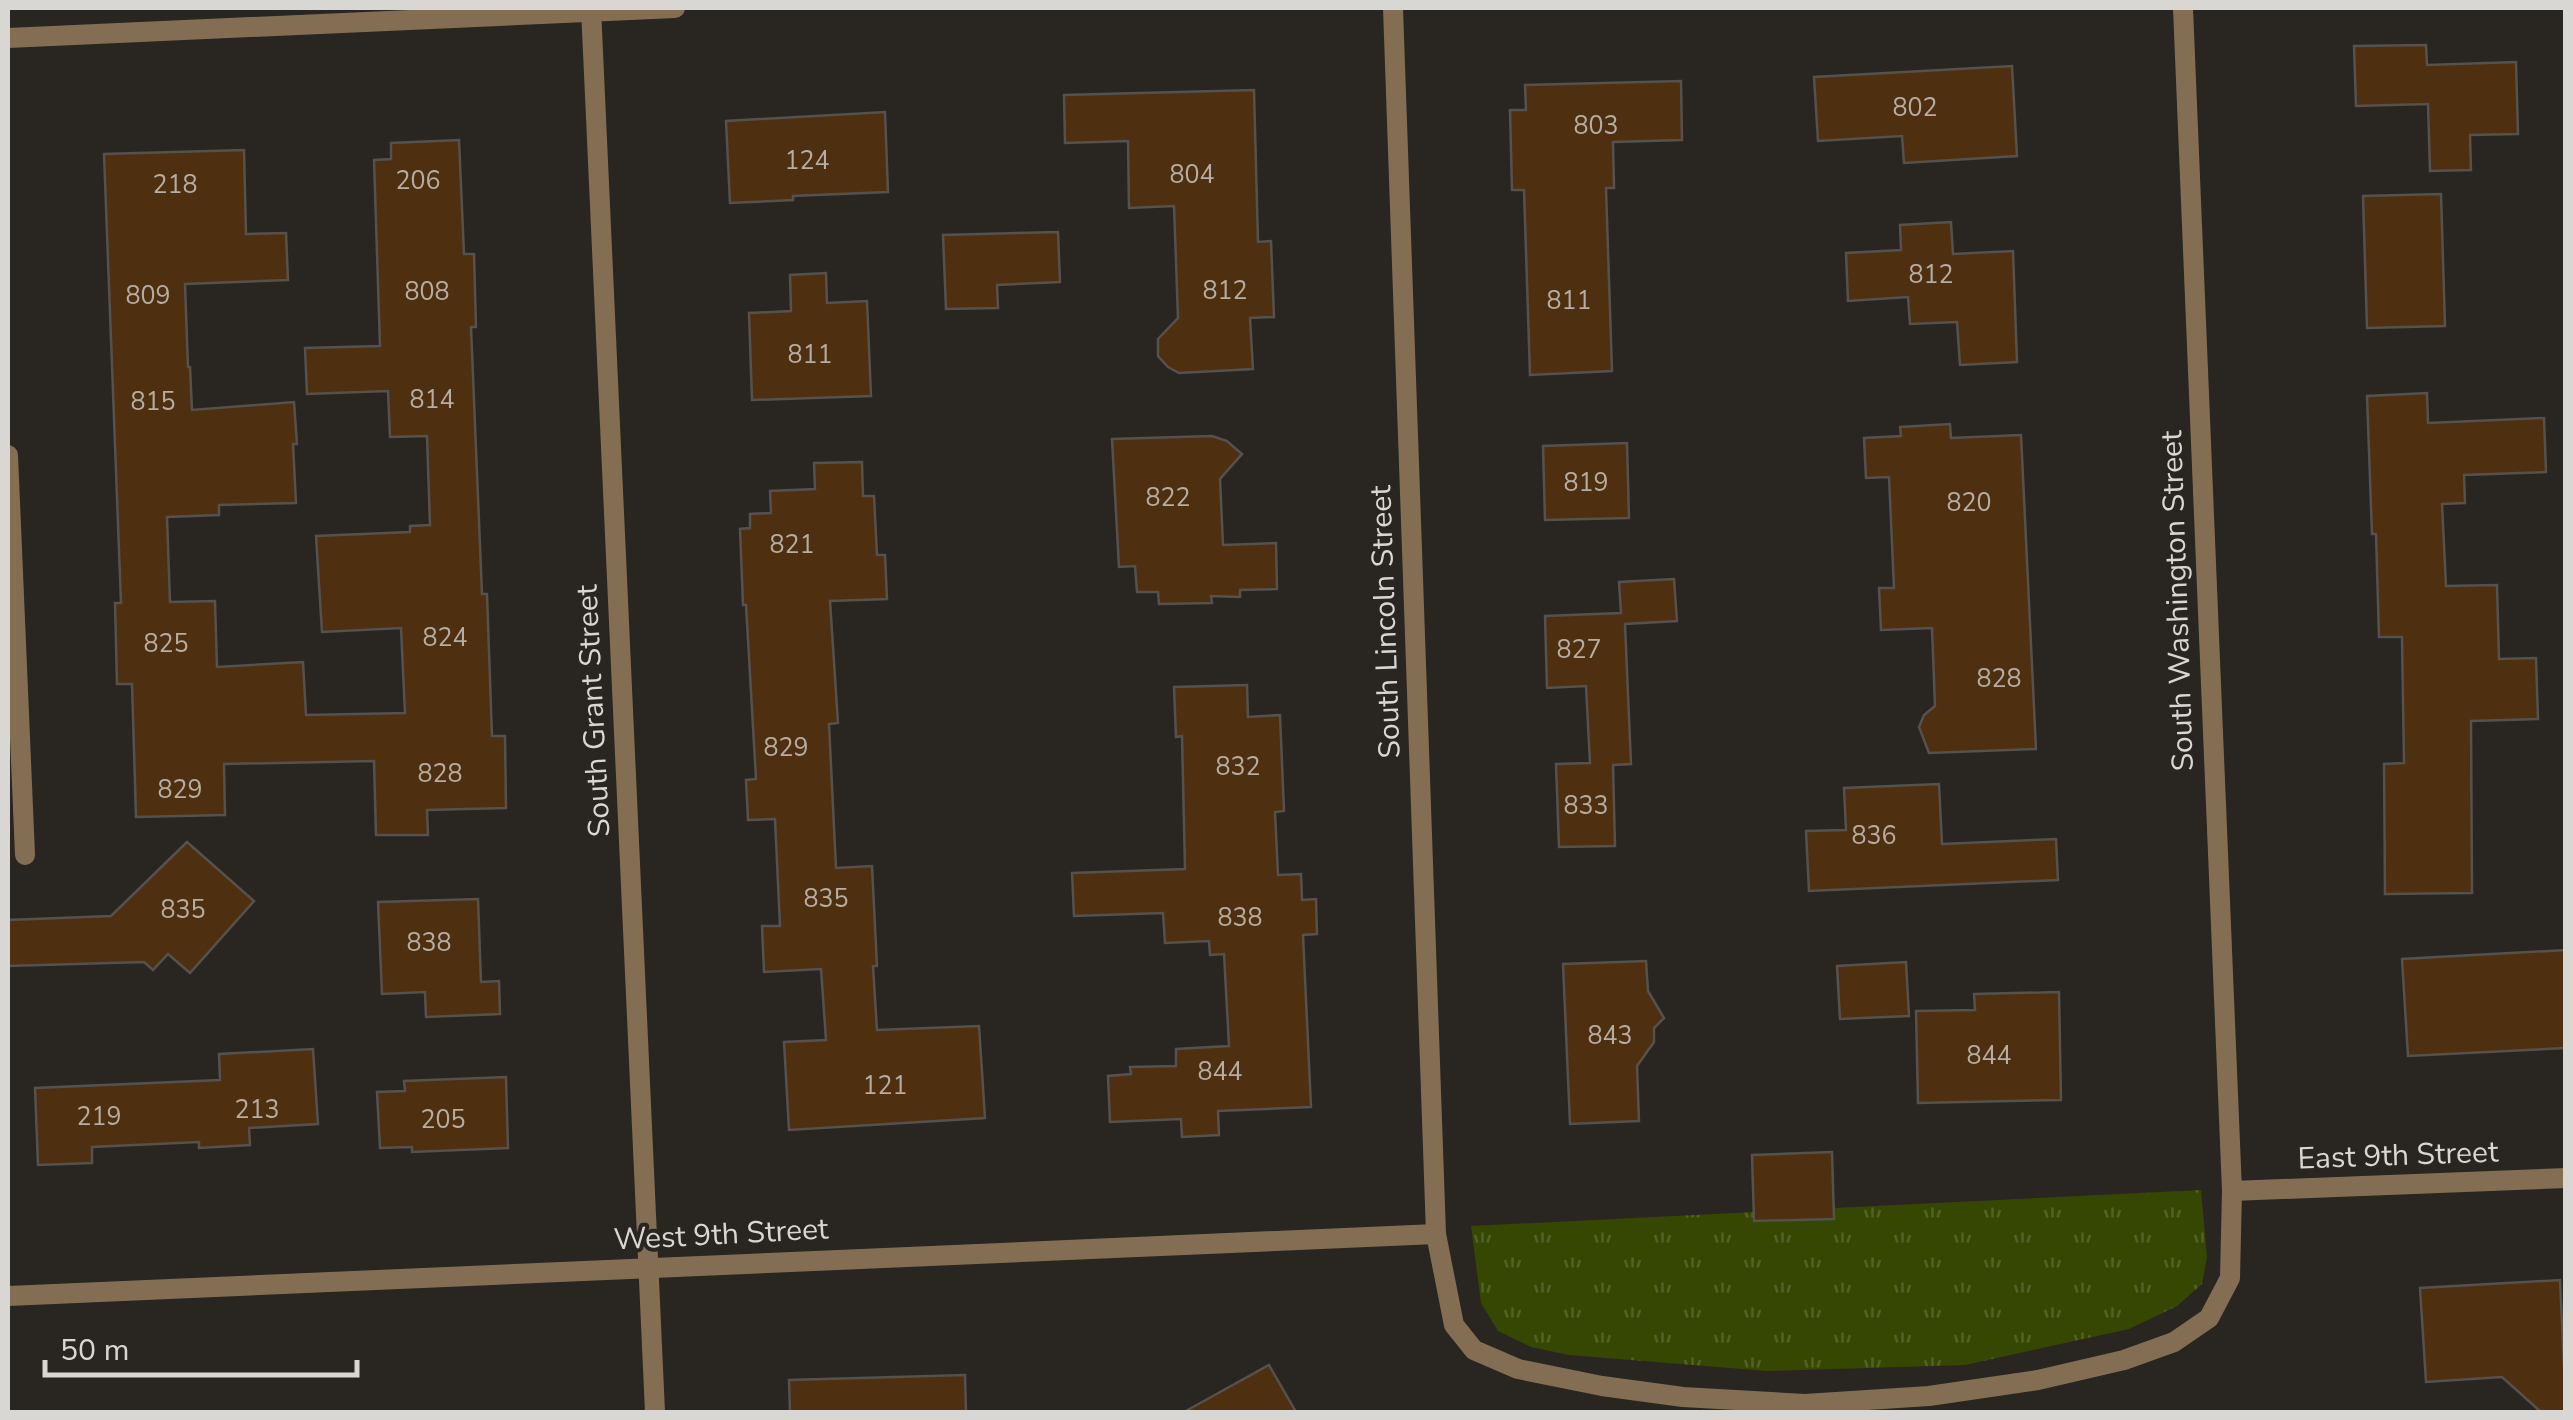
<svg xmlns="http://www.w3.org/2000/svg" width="2573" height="1420" viewBox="0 0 2573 1420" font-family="'Nunito Sans',sans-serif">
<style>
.park{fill:url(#park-tufts)}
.building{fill:#4e2f10;stroke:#56514d;stroke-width:2.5}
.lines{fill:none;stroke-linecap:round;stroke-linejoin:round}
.minor{stroke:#836e54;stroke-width:20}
.labels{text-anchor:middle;stroke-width:8;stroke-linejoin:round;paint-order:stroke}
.number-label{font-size:25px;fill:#b6ada3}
.street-label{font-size:30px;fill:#d9d7d4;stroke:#292521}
</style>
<defs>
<pattern id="park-tufts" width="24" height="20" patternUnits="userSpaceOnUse" patternTransform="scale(2.5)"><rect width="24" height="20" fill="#364701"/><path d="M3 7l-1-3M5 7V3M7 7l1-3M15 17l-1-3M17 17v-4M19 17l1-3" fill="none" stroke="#526125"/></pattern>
</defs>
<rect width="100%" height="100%" fill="#292521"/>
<polygon class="park" points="2201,1190 2207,1257 2202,1284 2177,1306 2129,1329 1965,1365 1767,1371 1569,1355 1531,1347 1498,1331 1481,1303 1471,1226"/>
<g class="building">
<polygon points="2426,45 2427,65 2516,62 2518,134 2470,135 2471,170 2430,171 2428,104 2356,106 2354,46"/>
<polygon points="2012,66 2017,156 1904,163 1902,136 1818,141 1814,77"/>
<polygon points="1681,81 1682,140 1613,142 1614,188 1606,188 1612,371 1530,375 1524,190 1512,190 1510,110 1526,110 1525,85"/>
<polygon points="1254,90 1258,242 1271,241 1274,317 1250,318 1253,369 1179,373 1168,367 1158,356 1158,339 1178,318 1174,206 1129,208 1128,141 1065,143 1064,95"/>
<polygon points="885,112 888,192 793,196 793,200 730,203 726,121"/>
<polygon points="459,140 464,254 474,254 476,327 471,327 482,594 487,594 492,736 505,736 506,808 427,810 428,835 376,835 374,761 224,764 225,815 136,817 132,684 117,684 115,603 121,603 104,154 244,150 246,234 286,233 288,280 185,284 188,367 190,367 192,410 294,402 297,444 293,444 296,503 219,505 219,515 167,517 170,602 215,601 217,667 303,662 306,715 405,713 401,628 322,632 316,536 410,532 410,526 430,525 427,436 390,437 388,391 307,394 305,348 380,346 374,160 391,159 391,143"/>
<polygon points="2441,194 2445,326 2367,328 2363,196"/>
<polygon points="1951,222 1953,254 2013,251 2017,362 1960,365 1957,322 1910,324 1908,297 1848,301 1846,253 1901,250 1900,225"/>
<polygon points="1058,232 1060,282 997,285 998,308 946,309 943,235"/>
<polygon points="826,273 827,303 867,301 871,396 752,400 749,313 791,311 790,275"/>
<polygon points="2427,393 2428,423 2544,418 2546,472 2464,475 2465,503 2442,504 2446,586 2497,585 2499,659 2536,658 2538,719 2471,721 2472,893 2385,894 2384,764 2404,763 2402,637 2379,637 2376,534 2372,534 2367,396"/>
<polygon points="1950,424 1951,438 2021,435 2036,749 1929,753 1919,727 1924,715 1935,706 1932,628 1881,630 1879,588 1894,588 1889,477 1866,478 1864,438 1901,436 1900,427"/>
<polygon points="1212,436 1227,441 1242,454 1220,479 1223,545 1276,543 1277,589 1240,590 1240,597 1211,596 1212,603 1159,604 1158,592 1137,592 1135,566 1119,567 1112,439"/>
<polygon points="1627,443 1629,518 1545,520 1543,446"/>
<polygon points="862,462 863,496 874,496 877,555 885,555 887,599 830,601 838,723 829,724 836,868 872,866 877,966 873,966 877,1030 979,1026 985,1118 789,1130 784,1042 826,1040 821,969 764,972 762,926 780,926 775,819 748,820 746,780 756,779 746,605 743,605 740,529 750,528 750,514 771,513 770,491 815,489 814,463"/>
<polygon points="1674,579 1677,621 1625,624 1631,764 1613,765 1615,846 1559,847 1556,764 1590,763 1586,686 1547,688 1545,616 1621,613 1619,582"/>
<polygon points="1247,685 1248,717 1280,715 1284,811 1275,812 1278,875 1301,874 1302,900 1316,899 1317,934 1303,935 1311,1107 1218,1111 1219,1135 1182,1137 1181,1119 1110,1122 1108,1076 1131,1074 1130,1067 1176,1066 1176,1049 1229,1046 1224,954 1210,955 1209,941 1165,943 1163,913 1074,916 1072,873 1185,869 1182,736 1176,737 1174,687"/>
<polygon points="1939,784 1942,844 2056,839 2058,880 1809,891 1806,831 1846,830 1844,788"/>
<polygon points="187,842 254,901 190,973 168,954 153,970 144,962 8,966 8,920 111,916"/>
<polygon points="478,899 481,982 499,981 500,1014 426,1017 425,992 382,994 378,902"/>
<polygon points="2566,950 2566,1048 2408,1056 2402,959"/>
<polygon points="1646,961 1648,991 1664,1018 1654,1028 1654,1042 1637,1066 1639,1121 1570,1124 1563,964"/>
<polygon points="1906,962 1909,1016 1840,1019 1837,966"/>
<polygon points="2059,992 2061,1100 1918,1103 1916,1011 1975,1010 1974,994"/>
<polygon points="313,1049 318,1124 249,1128 250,1145 199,1148 199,1142 92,1147 92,1163 38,1165 35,1088 220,1080 219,1054"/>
<polygon points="506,1077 508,1148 412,1152 412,1147 380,1148 377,1092 405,1091 404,1081"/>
<polygon points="1832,1152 1834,1219 1754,1221 1752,1155"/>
<polygon points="2560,1280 2566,1412 2541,1412 2502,1377 2426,1382 2420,1288"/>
<polygon points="1269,1365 1296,1412 1184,1412"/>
<polygon points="965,1375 966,1412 790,1412 789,1380"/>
</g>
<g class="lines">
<g class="minor">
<polyline points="591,8 655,1412"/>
<polyline points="1393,8 1436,1234 1454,1325 1474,1350 1518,1369 1602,1386 1683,1397 1805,1404 1929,1396 2038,1380 2124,1360 2174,1342 2209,1318 2230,1278 2232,1191 2183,8"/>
<polyline points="8,38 675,8"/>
<polyline points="8,455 25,855"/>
<polyline points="2232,1191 2566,1178"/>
<polyline points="8,1296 1436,1234"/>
</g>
</g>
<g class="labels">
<g class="number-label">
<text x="1915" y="116">802</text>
<text x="1596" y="134">803</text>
<text x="807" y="169">124</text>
<text x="1192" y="183">804</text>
<text x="418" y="189">206</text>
<text x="175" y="193">218</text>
<text x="1931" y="283">812</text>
<text x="1225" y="299">812</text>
<text x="427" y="300">808</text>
<text x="148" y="304">809</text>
<text x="1569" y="309">811</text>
<text x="810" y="363">811</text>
<text x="432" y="408">814</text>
<text x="153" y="410">815</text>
<text x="1586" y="491">819</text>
<text x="1168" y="506">822</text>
<text x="1969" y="511">820</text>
<text x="792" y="553">821</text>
<text x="445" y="646">824</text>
<text x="166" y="652">825</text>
<text x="1579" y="658">827</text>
<text x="1999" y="687">828</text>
<text x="786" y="756">829</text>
<text x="1238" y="775">832</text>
<text x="440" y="782">828</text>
<text x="180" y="798">829</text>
<text x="1586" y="814">833</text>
<text x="1874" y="844">836</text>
<text x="826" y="907">835</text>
<text x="183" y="918">835</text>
<text x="1240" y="926">838</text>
<text x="429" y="951">838</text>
<text x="1610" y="1044">843</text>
<text x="1989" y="1064">844</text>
<text x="1220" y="1080">844</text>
<text x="885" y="1094">121</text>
<text x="257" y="1118">213</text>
<text x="99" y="1125">219</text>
<text x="443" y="1128">205</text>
</g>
<g class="street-label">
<text transform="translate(2177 601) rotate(-92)" y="10">South Washington Street</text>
<text transform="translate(1385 622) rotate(-92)" y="10">South Lincoln Street</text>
<text transform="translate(593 711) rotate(-93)" y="10">South Grant Street</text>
<text transform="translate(2398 1155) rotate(-2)" y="10">East 9th Street</text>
<text transform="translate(721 1234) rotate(-3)" y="10">West 9th Street</text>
</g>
</g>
<rect width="2573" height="1420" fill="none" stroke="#d9d7d4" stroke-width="20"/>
<path d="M45 1360v15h312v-15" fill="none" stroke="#d9d7d4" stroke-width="5"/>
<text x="60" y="1360" font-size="30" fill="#d9d7d4" stroke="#292521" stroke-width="8" paint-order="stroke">50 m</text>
</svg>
